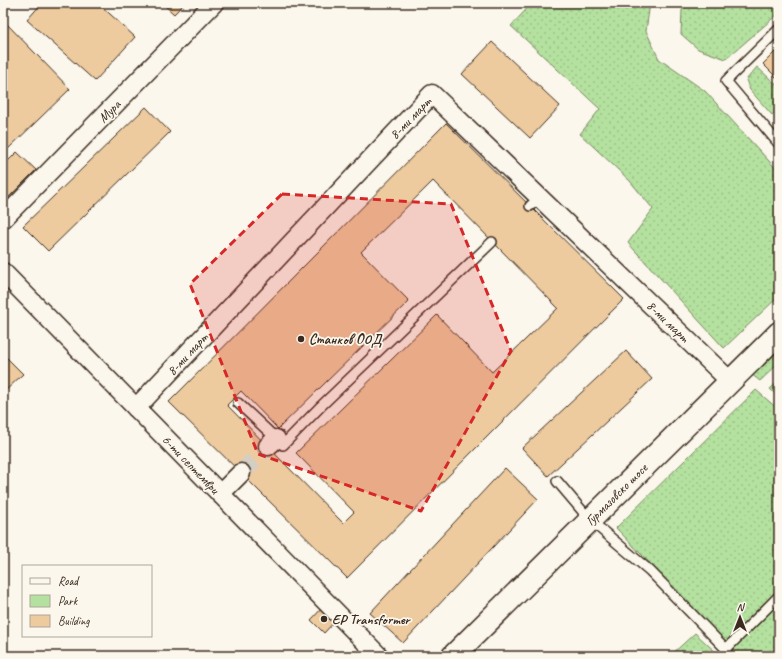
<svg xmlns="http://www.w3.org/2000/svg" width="782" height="659" viewBox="0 0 782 659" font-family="Caveat,sans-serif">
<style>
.green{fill:url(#green-dots);stroke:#78865e}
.building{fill:#eecb9f;stroke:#3b2a1e;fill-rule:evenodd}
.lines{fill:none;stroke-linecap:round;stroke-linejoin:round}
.street-tunnel{stroke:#d5cec3;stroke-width:18;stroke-dasharray:18 9;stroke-linecap:butt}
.lane-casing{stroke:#3b2a1e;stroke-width:12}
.street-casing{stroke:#3b2a1e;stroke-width:21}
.secondary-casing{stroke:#3b2a1e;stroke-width:25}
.lane{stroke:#fbf7ec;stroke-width:9}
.street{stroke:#fbf7ec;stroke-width:18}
.secondary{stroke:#fbf7ec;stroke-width:22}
.marked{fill:#d62828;fill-opacity:0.2;stroke:#d62828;stroke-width:3;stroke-dasharray:8 5;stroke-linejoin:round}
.poi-dot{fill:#3b2a1e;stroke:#fbf7ec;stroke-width:1.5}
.labels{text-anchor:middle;stroke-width:3.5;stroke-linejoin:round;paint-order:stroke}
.street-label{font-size:14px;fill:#3b2a1e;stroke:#fbf7ec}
.poi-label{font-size:14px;font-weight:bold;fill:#3b2a1e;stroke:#fbf7ec;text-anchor:start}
</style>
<defs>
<pattern id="green-dots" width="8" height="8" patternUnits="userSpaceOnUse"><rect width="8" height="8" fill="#b4e19f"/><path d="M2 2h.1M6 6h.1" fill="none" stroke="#9cc188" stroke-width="1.8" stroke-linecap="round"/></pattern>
</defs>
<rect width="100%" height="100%" fill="#fbf7ec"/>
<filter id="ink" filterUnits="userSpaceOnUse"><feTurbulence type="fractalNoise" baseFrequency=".025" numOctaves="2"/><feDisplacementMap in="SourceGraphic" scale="8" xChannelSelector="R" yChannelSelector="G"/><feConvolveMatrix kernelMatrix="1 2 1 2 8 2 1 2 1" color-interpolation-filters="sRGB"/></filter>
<g filter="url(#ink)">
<g class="green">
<polygon points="532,3 650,3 646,31 659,59 705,91 779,172 779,296 724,348 628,243 653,209 630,181 580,134 600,109 511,26"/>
<polygon points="689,3 779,3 779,13 726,59 698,49 681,34 682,10"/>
<polygon points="757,67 779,87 779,108 772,115 750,90 746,80"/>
<polygon points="779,346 779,363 760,381 751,374"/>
<polygon points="779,381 779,397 770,389"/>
<polygon points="756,390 779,410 779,656 739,656 616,528"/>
<polygon points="695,633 720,656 670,656"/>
</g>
<g class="building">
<polygon points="42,3 98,3 135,37 95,81 27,20"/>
<polygon points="162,3 185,3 174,14"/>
<polygon points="3,20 70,89 7,150 3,145"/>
<polygon points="492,42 560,106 530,138 462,74"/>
<polygon points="779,48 779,80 763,64"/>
<polygon points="146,107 170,132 48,251 23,226"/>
<path d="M446 123 624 299 347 578 169 402ZM433 181 558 308 492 372 437 315 296 453 354 512 343 523 227 405 241 391 278 429 409 301 361 252Z"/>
<polygon points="17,152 36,170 3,203 3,166"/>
<polygon points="626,351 652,379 548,476 522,448"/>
<polygon points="3,354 23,374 3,393"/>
<polygon points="505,468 538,499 403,643 370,613"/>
<polygon points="324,606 337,619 324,633 311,620"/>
</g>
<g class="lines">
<polyline class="street-tunnel" points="241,473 268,446"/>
<defs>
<g id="lane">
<polyline points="779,29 726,81 779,144"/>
<polyline points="530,206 540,197"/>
<polyline points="238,403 283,445 321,406 492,242"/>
<polyline points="557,481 590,520 650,571 726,649 779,596"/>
</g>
<g id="street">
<polyline points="3,219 214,3"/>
<polyline points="3,272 379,656"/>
<polyline points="136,408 432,94 730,381"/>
<polyline points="268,446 276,439"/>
<polyline points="220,494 241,473"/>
</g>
<polyline id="secondary" points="453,656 779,333"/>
</defs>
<use href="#lane" class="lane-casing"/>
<use href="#street" class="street-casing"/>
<use href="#secondary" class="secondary-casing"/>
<use href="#lane" class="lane"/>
<use href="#street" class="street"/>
<use href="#secondary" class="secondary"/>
</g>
</g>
<path class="marked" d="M282 194 451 204 511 351 421 511 258 454 190 284Z"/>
<g class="poi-dot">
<circle cx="301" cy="339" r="4"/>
<circle cx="324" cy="619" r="4"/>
</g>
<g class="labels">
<g class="street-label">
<text transform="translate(109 111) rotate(-46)" y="5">Мура</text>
<text transform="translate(410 118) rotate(-46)" y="5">8-ми март</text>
<text transform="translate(668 321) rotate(44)" y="5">8-ми март</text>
<text transform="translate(187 354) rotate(-47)" y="5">8-ми март</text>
<text transform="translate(191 464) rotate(46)" y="5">6-ти септември</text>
<text transform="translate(616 494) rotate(-45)" y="5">Гурмазовско шосе</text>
</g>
<g class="poi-label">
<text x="309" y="344">Станков ООД</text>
<text x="332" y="624">EP Transformer</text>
</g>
</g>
<rect width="782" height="659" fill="none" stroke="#fbf7ec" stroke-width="16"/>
<rect x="8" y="8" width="766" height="643" fill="none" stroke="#3b2a1e" stroke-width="1.5" filter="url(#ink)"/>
<rect x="22" y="565" width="130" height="72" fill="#fbf7ec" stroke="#aea59a"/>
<rect x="30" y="578" width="20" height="6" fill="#fbf7ec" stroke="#aea59a"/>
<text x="58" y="585" font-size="12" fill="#3b2a1e">Road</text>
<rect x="30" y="595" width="20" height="12" fill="#b4e19f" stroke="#aea59a"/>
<text x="58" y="605" font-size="12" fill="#3b2a1e">Park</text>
<rect x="30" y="615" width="20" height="12" fill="#eecb9f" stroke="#aea59a"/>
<text x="58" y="625" font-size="12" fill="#3b2a1e">Building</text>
<g transform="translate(740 617)" stroke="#fbf7ec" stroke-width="3" paint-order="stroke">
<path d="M0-3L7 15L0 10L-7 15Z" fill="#3b2a1e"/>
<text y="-6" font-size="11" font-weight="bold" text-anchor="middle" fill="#3b2a1e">N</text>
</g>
</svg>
